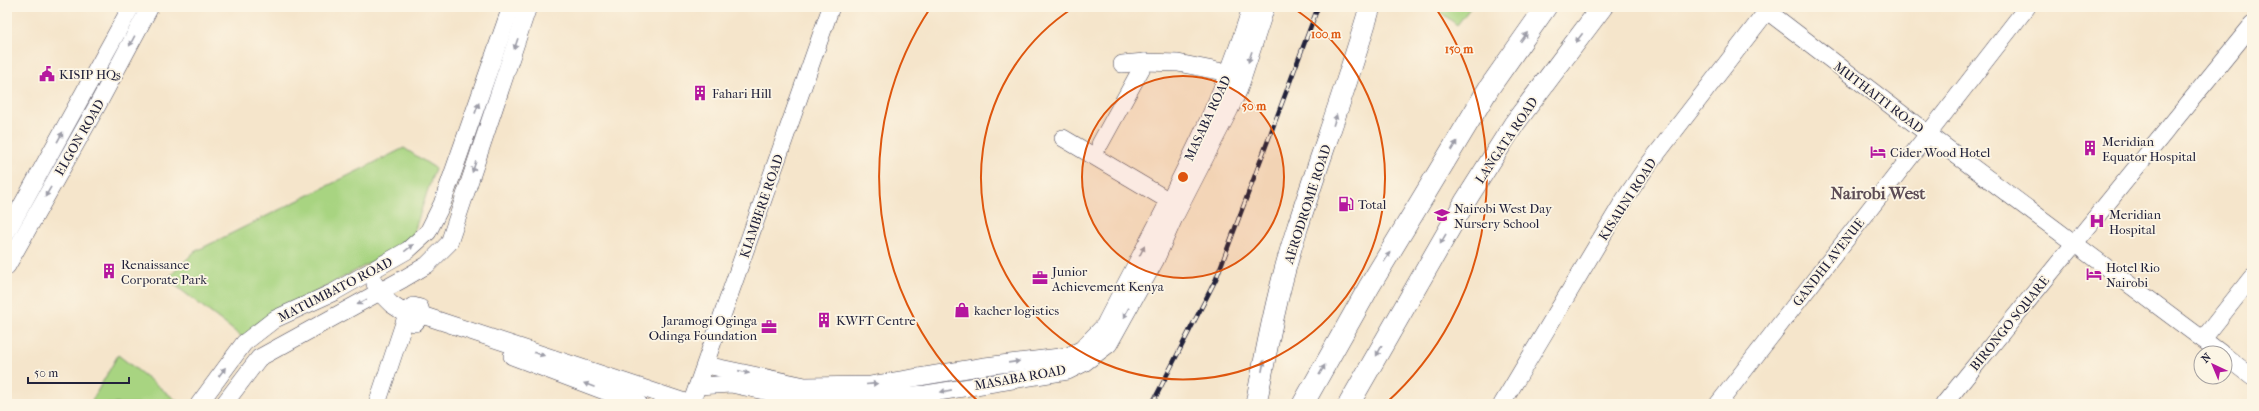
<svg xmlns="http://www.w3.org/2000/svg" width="2259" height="411" viewBox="0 0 2259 411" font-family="'IM FELL French Canon',serif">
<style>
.green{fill:#a8d481;stroke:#657b5e}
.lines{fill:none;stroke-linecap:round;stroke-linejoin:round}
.minor-casing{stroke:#423f51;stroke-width:18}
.major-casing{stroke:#423f51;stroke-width:22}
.minor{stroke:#fff;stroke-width:17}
.major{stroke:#fff;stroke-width:21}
.rail-casing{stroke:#22223b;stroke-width:4.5}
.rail{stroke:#fcf5e5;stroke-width:3;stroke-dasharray:9;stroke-linecap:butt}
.oneway{fill:#9c9ca7}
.ring{fill:none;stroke:#de560e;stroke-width:2}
.labels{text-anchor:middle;stroke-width:3.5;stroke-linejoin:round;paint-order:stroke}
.poi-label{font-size:13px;fill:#22223b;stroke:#fcf5e5;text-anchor:start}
.street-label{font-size:13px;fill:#22223b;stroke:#fcf5e5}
.district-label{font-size:17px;font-weight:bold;fill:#5c4c55;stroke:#fcf5e5}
.centre{fill:#de560e;stroke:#fcf5e5;stroke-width:2}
.ring-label{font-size:12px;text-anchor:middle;font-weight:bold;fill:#de560e;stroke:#fcf5e5;stroke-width:3.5;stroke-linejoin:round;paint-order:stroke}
</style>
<rect width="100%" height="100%" fill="#fcf5e5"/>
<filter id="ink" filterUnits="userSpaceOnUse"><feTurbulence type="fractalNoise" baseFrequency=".025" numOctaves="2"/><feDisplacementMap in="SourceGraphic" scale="8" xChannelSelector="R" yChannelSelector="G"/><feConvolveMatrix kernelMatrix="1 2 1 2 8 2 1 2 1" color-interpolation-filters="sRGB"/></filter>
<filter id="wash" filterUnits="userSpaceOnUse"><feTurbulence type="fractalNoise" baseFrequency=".012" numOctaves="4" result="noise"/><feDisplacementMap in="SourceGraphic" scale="16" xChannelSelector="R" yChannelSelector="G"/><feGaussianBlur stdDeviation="0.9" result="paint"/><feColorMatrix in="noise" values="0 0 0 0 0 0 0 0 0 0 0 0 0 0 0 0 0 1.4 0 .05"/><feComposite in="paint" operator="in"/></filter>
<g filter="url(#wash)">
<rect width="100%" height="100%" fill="#f5e5cb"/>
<g class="green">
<polygon points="1434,7 1471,7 1457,25"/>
<polygon points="404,148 435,168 411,241 290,306 242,337 167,279 194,252"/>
<polygon points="118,355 181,404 90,404"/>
</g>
</g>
<g filter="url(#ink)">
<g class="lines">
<defs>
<g id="minor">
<polyline points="1762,7 1928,134 2221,353"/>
<polyline points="1122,64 1145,62"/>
<polyline points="1063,138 1176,205"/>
<polyline points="1100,144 1145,62 1178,63 1228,73"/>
<polyline points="7,232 131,7"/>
<polyline points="7,266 97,106 150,7"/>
<polyline points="375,284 379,292 391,304 406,314 408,321 415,323 422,315 420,308 413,306 407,310 406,314"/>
<polyline points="422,315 691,404"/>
<polyline points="2203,339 2252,277"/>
<polyline points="512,356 639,404"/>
<polyline points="2225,356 2252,377"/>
<path d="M706 365 805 386 871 385 985 366 1068 356 1082 349 1104 326C1157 222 1218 119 1251 7"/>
<polyline points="698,386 731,384 793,397 885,397 926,394 1068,371 1084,363 1109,344 1155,261 1174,218 1230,109 1239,89 1266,7"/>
<polyline points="199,404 244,343 275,319 334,292 408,250 428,232 442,204 511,7"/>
<polyline points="224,404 259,358 403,279 427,265 449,243 528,7"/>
<polyline points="377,404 406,317"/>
<polyline points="691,404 831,7"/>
<polyline points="1502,404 1624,200 1645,169 1770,7"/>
<polyline points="1718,404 2027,7"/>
<polyline points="1944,404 2252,25"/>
</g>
<g id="major">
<path d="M1256 404C1267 346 1278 288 1296 232 1320 157 1348 83 1370 7"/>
<polyline points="1303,404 1369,287 1489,88 1546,7"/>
<polyline points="1349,404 1466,200 1514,124 1602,7"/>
</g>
</defs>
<use href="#minor" class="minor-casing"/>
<use href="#major" class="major-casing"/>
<use href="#minor" class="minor"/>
<use href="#major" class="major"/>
<defs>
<polyline id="rail" points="1152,404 1216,279 1318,7"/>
</defs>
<use href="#rail" class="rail-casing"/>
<use href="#rail" class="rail"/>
</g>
<defs><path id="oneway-solid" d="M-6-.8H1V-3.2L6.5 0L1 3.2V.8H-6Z"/></defs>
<g class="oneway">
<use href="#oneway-solid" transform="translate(1524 37) rotate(-54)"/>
<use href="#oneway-solid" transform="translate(1579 38) rotate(127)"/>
<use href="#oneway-solid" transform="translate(132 41) rotate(118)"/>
<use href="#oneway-solid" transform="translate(516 44) rotate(109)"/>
<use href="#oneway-solid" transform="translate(1250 57) rotate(109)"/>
<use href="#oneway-solid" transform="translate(477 108) rotate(-70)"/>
<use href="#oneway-solid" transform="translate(1335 120) rotate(-72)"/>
<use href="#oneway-solid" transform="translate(60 137) rotate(-61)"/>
<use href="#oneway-solid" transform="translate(1454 146) rotate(-59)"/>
<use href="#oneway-solid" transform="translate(474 167) rotate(109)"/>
<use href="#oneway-solid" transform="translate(48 192) rotate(120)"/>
<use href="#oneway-solid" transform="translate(1443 239) rotate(120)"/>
<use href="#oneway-solid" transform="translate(409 248) rotate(-38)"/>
<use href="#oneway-solid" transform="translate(1142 251) rotate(-63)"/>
<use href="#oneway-solid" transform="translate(1387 257) rotate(-59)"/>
<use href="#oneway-solid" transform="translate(362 302) rotate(151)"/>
<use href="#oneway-solid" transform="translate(1126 313) rotate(119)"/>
<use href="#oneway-solid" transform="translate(1379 351) rotate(119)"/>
<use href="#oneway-solid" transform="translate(539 354) rotate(18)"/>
<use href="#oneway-solid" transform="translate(1014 362) rotate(-8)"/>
<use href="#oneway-solid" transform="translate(1263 366) rotate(-79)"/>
<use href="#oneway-solid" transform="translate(1322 370) rotate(-60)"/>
<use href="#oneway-solid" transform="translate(222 372) rotate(-53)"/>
<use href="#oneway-solid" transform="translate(744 372) rotate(13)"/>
<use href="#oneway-solid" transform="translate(872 384) rotate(-5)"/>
<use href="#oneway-solid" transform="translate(589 385) rotate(-159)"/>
<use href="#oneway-solid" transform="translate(946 391) rotate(169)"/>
</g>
</g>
<circle cx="1183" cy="177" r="101" fill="#de560e" fill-opacity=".12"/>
<g class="ring">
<circle cx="1183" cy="177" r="101"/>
<path d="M1293 8A202 202 0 1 1 1073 8"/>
<path d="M980 403A304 304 0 0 1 931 7M1435 7A304 304 0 0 1 1386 403"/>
</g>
<defs>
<symbol id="civic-bare" viewBox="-9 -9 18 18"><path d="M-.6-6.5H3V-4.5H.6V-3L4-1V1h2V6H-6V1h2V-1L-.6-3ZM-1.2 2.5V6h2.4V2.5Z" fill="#b5179e" stroke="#fcf5e5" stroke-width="2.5" paint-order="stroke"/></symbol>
<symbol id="building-bare" viewBox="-9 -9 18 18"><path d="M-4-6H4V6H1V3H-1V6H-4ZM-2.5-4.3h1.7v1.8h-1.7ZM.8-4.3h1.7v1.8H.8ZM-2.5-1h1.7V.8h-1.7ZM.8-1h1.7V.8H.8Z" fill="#b5179e" stroke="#fcf5e5" stroke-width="2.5" paint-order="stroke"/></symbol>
<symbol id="hotel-bare" viewBox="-9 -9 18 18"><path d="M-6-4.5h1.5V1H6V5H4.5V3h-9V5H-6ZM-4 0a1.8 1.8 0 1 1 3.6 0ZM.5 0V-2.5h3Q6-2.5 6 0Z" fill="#b5179e" stroke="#fcf5e5" stroke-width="2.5" paint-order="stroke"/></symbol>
<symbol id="fuel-bare" viewBox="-9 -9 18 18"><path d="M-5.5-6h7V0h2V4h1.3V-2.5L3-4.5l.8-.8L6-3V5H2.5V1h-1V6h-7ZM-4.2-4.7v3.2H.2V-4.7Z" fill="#b5179e" stroke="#fcf5e5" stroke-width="2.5" paint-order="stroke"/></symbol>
<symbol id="school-bare" viewBox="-9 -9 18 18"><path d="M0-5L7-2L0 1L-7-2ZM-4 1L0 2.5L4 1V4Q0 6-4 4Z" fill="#b5179e" stroke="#fcf5e5" stroke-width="2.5" paint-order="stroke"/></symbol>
<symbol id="hospital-bare" viewBox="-9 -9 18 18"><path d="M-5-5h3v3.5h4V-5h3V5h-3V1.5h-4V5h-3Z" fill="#b5179e" stroke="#fcf5e5" stroke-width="2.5" paint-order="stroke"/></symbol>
<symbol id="office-bare" viewBox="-9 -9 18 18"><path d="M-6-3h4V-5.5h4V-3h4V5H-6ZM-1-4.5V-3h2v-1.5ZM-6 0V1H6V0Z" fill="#b5179e" stroke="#fcf5e5" stroke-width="2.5" paint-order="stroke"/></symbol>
<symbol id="shop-bare" viewBox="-9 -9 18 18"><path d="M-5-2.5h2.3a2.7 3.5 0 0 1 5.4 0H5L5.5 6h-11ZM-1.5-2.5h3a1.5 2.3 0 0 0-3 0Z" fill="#b5179e" stroke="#fcf5e5" stroke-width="2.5" paint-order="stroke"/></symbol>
</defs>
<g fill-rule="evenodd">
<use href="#civic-bare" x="36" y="63" width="22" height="22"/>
<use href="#building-bare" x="689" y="82" width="22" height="22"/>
<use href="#building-bare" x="2079" y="137" width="22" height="22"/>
<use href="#hotel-bare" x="1867" y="141" width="22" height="22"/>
<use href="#fuel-bare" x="1335" y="193" width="22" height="22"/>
<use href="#school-bare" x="1431" y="204" width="22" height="22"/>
<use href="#hospital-bare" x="2086" y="210" width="22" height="22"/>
<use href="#building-bare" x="98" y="260" width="22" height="22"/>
<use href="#hotel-bare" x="2083" y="263" width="22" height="22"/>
<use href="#office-bare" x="1029" y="267" width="22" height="22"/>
<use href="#shop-bare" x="951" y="299" width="22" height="22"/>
<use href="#building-bare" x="813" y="309" width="22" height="22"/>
<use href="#office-bare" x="758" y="316" width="22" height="22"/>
</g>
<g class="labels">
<g class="poi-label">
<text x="59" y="79">KISIP HQs</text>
<text x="712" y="98">Fahari Hill</text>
<text x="2102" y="146">Meridian<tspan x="2102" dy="15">Equator Hospital</tspan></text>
<text x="1890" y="157">Cider Wood Hotel</text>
<text x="1358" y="209">Total</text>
<text x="1454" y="213">Nairobi West Day<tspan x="1454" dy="15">Nursery School</tspan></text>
<text x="2109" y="219">Meridian<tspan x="2109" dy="15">Hospital</tspan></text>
<text x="121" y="269">Renaissance<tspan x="121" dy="15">Corporate Park</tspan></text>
<text x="2106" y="272">Hotel Rio<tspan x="2106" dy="15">Nairobi</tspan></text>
<text x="1052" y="276">Junior<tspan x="1052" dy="15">Achievement Kenya</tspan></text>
<text x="974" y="315">kacher logistics</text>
<text x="757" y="325" text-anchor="end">Jaramogi Oginga<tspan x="757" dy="15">Odinga Foundation</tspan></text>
<text x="836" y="325">KWFT Centre</text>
</g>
<g class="street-label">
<text transform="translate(1879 97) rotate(37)" y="5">MUTHAITI ROAD</text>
<text transform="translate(1207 118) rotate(-65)" y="5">MASABA ROAD</text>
<text transform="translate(79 137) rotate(-60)" y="5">ELGON ROAD</text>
<text transform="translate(1506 140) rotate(-56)" y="5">LANGATA ROAD</text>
<text transform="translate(1627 199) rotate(-57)" y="5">KISAUNI ROAD</text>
<text transform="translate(1307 204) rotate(-72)" y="5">AERODROME ROAD</text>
<text transform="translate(761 206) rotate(-71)" y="5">KIAMBERE ROAD</text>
<text transform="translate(1828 262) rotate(-52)" y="5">GANDHI AVENUE</text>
<text transform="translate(335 289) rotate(-27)" y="5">MATUMBATO ROAD</text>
<text transform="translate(2009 323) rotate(-51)" y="5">BIRONGO SQUARE</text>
<text transform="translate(1020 377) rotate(-10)" y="5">MASABA ROAD</text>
</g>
<g class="district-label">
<text x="1878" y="199">Nairobi West</text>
</g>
</g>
<circle cx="1183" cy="177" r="6" class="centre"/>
<g class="ring-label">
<text x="1326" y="38">100 m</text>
<text x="1459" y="53">150 m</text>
<text x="1254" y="110">50 m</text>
</g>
<rect width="2259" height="411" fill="none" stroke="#fcf5e5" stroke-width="24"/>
<g transform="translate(2213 365) rotate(316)"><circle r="19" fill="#fcf5e5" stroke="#a5a1a1"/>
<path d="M0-3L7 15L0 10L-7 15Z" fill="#b5179e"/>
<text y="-6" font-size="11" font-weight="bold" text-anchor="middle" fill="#22223b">N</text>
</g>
<path d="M28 377v6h101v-6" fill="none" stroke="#22223b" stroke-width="2"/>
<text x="34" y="377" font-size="12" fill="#22223b" stroke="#fcf5e5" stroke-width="3" paint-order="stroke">50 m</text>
</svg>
